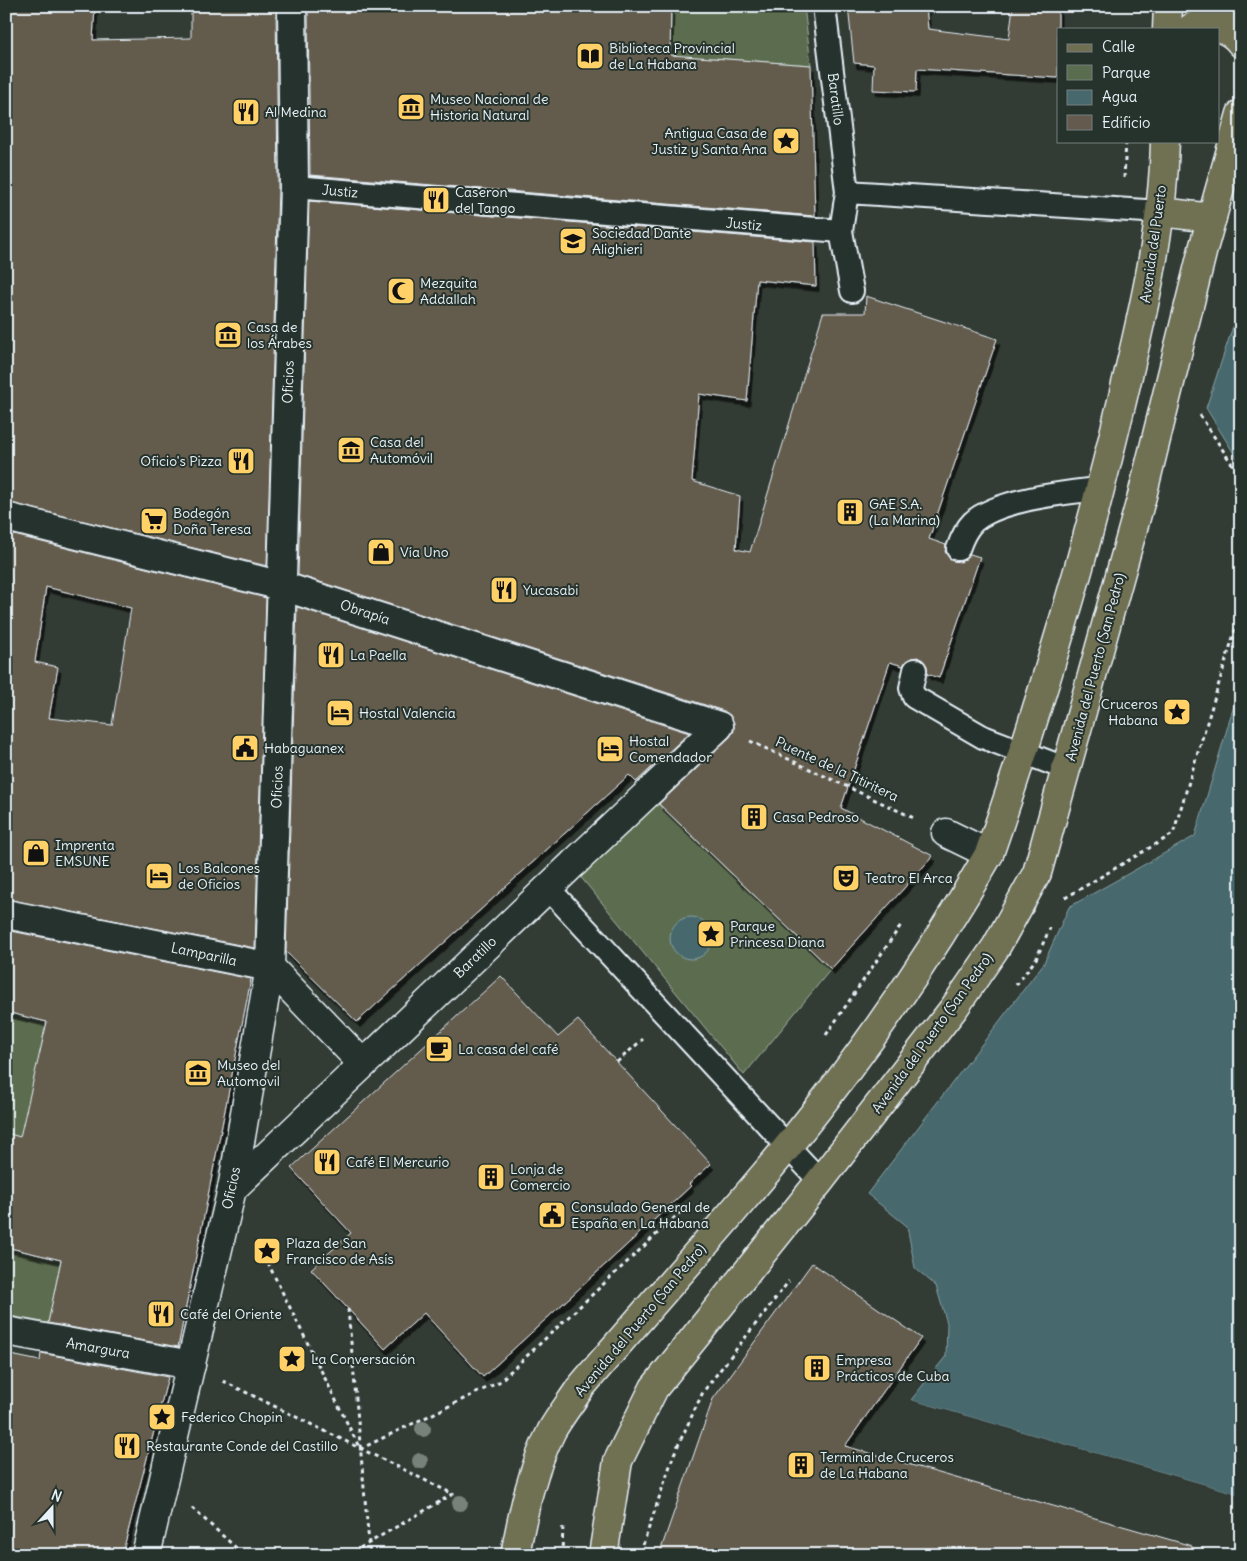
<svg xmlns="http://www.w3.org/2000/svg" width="1247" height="1561" viewBox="0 0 1247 1561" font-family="Delius,sans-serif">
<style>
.green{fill:#5b6d4f;stroke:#a2afa4}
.water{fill:#47696d;stroke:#879fa5}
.pier{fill:#323b34}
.building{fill:#645b4e;stroke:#e8f1f8;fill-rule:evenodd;filter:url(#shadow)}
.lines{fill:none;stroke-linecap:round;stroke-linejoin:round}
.service-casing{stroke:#e8f1f8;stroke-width:26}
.pedestrian-casing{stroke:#e8f1f8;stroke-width:31}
.minor-casing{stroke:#e8f1f8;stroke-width:31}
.primary-casing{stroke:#e8f1f8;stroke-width:31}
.path{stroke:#e8f1f8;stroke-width:3;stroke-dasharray:4 4;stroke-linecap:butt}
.service{stroke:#26332d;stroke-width:22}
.pedestrian{stroke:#26332d;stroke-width:28}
.minor{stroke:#26332d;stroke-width:28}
.primary{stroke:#706f52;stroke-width:28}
.tree{fill:#77827a}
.labels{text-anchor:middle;stroke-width:4;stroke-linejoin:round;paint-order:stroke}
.poi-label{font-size:14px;fill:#e8f1f8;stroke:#26332d;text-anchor:start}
.street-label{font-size:14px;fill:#e8f1f8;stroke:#26332d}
</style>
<defs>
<filter id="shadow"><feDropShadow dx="3" dy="5.5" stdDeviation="0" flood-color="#0009"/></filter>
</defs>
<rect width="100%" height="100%" fill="#323b34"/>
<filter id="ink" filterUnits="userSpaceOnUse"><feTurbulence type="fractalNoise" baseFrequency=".02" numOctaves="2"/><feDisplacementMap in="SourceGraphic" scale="10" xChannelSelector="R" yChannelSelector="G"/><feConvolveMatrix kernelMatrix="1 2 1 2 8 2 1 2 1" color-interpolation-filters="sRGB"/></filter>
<g filter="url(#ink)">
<g class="green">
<polygon points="671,6 804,6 811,65 712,58 668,88"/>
<polygon points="657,803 831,969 744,1075 579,875"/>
<polygon points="6,1012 46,1021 38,1064 45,1171 6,1133"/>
<polygon points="6,1247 61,1260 48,1323 6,1315"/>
</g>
<g class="water">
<polygon points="1241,302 1241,465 1206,408"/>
<polygon points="1241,682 1241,1495 911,1400 946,1356 947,1323 936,1286 915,1268 907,1226 867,1194 1044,963 1069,907 1195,836"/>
<circle cx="691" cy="938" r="21"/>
</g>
<polygon class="pier" points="911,1400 1241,1495 1241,1497 911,1402"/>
<g class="building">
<polygon points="6,6 95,6 93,40 191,38 191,6 276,6 278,187 267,566 6,502"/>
<polygon points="308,6 671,6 670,55 811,65 815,216 310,175"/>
<polygon points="848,6 926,6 928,29 1009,39 1013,6 1058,6 1058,78 917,69 916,92 873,90 874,65 854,63"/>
<polygon points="309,201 815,242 816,286 757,280 747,401 699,394 692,481 740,496 736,549 750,552 823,313 865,313 866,296 997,339 929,539 946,545 945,552 953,561 961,562 970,554 980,557 939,678 927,674 927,666 918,657 911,658 903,666 890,662 841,808 933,856 831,969 659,804 730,737 734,731 734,723 730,715 724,711 298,575"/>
<path d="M6 533 266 598 255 948 6 899ZM46 587 131 608 112 725 49 718 58 667 35 662Z"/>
<polygon points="297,607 689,733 636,782 629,775 357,1022 286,952"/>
<polygon points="6,930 251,979 178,1347 48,1323 61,1260 6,1247 6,1133 20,1137 47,1022 6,1012"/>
<polygon points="501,976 558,1037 578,1020 711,1164 689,1184 691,1186 483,1377 424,1313 385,1349 311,1269 351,1233 291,1168"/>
<polygon points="812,1263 921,1338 845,1446 1192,1546 1190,1555 659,1555 713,1399"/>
<polygon points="41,1353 168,1377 122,1555 6,1555 6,1354 40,1361"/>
</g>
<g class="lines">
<defs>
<g id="service">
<polyline points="824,6 847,192"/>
<polyline points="294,187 841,231"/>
<polyline points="852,291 841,231 847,192 1161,212"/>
<path d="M958 549C961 540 966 529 973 522 997 500 1067 492 1100 489"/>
<polyline points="915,670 911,688 914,697 983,737 1067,769"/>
<polyline points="548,888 820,1181"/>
</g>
<g id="pedestrian">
<polyline points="6,517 282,586 719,726 575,862"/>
<polyline points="946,833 989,854"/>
<polyline points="6,914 270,967 363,1064"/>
<polyline points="232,1189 374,1054"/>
<polyline points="6,1331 191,1365"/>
<polyline points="146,1555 232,1189 270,967 294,187 292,6"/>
</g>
<polyline id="minor" points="374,1054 575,862"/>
<g id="primary">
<polyline points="1203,6 1222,10 1241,7"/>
<polyline points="1167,29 1168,6"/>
<path d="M1190 29C1204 18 1231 29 1241 43"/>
<polyline points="1161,212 1212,218"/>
<path d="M515 1555C523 1512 532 1469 552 1430 560 1416 571 1402 580 1388 649 1307 721 1228 789 1145 863 1054 931 956 989 854 1040 706 1085 557 1121 405 1142 317 1163 232 1165 141"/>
<polyline points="603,1555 618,1461 654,1388 820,1181 954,1008 996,947 1037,873 1142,496 1203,249 1241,114"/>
</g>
</defs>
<use href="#service" class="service-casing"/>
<use href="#pedestrian" class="pedestrian-casing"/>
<use href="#minor" class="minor-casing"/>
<use href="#primary" class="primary-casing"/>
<g class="path">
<polyline points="1124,178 1126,141"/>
<polyline points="1200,415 1241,478"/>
<polyline points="750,741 916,819"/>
<polyline points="1065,898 1173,834 1241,611"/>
<polyline points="1016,985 1036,959 1050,928"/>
<polyline points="826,1035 901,925"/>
<polyline points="617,1062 643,1039"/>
<polyline points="257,1241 360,1449 499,1382 690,1203"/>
<polyline points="348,1309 370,1555"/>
<polyline points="223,1381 453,1494 348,1555"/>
<polyline points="192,1508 244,1555"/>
<polyline points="643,1545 674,1454 703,1392 789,1281"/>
<polyline points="562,1555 563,1523"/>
</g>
<use href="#service" class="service"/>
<use href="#pedestrian" class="pedestrian"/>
<use href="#minor" class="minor"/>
<use href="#primary" class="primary"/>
</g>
<g class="tree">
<circle cx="423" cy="1429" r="8"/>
<circle cx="420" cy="1461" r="8"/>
<circle cx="460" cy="1503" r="8"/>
</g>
</g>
<defs>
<symbol id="library-square" viewBox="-11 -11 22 22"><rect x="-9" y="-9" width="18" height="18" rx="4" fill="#ffd166" stroke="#26332d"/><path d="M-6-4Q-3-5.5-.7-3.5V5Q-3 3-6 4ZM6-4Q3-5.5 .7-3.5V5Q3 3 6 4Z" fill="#111"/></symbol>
<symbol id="museum-square" viewBox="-11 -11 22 22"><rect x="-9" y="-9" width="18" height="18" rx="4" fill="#ffd166" stroke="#26332d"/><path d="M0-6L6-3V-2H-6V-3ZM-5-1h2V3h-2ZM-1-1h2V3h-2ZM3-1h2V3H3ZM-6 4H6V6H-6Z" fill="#111"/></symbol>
<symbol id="restaurant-square" viewBox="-11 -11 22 22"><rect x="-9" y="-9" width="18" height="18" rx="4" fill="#ffd166" stroke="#26332d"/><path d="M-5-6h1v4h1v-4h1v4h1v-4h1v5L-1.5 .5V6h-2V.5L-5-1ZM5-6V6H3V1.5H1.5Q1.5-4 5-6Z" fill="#111"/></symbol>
<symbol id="sight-square" viewBox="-11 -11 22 22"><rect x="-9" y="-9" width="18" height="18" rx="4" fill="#ffd166" stroke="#26332d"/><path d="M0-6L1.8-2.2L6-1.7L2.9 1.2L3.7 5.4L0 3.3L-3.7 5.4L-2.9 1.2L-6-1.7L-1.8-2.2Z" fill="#111"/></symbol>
<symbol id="school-square" viewBox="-11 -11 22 22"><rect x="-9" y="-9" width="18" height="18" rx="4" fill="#ffd166" stroke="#26332d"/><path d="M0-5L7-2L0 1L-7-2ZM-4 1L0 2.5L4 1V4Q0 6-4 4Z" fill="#111"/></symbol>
<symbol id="mosque-square" viewBox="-11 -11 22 22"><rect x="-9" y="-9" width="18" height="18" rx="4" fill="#ffd166" stroke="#26332d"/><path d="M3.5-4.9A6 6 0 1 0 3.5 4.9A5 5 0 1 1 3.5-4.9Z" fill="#111"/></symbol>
<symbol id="building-square" viewBox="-11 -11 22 22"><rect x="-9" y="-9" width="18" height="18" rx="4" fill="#ffd166" stroke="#26332d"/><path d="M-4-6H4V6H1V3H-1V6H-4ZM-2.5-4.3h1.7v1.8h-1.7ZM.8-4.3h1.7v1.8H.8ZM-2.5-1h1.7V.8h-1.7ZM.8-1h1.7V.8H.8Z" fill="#111"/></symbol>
<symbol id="supermarket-square" viewBox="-11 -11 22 22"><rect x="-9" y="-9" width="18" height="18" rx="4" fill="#ffd166" stroke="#26332d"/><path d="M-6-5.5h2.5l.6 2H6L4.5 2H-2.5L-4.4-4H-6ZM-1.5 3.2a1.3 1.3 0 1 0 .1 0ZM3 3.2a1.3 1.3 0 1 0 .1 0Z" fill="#111"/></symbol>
<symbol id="shop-square" viewBox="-11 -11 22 22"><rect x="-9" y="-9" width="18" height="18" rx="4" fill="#ffd166" stroke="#26332d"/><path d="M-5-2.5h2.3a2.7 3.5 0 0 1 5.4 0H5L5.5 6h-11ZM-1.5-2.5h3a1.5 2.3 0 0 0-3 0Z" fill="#111"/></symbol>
<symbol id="hotel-square" viewBox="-11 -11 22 22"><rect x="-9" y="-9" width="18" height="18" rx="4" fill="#ffd166" stroke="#26332d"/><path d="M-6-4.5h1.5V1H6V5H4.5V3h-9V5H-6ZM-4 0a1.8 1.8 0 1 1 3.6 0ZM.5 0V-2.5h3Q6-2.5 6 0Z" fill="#111"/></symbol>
<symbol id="civic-square" viewBox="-11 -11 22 22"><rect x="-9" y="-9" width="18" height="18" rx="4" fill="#ffd166" stroke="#26332d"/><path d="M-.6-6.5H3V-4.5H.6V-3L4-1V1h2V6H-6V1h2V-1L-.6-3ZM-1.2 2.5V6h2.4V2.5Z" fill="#111"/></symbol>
<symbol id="theatre-square" viewBox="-11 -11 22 22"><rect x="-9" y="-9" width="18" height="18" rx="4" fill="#ffd166" stroke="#26332d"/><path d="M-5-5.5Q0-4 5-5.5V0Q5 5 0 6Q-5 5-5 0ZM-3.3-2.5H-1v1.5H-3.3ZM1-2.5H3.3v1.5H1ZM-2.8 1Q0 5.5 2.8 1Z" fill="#111"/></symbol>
<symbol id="cafe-square" viewBox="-11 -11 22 22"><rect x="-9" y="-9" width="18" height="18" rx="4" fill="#ffd166" stroke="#26332d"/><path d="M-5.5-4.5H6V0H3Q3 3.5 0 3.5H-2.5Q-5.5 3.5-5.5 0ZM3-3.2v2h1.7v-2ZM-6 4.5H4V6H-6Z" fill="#111"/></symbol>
</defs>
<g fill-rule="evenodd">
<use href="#library-square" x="574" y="40" width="32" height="32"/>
<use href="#museum-square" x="395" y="91" width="32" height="32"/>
<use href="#restaurant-square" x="230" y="96" width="32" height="32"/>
<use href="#sight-square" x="770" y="125" width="32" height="32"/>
<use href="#restaurant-square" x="420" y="184" width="32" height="32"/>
<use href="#school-square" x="557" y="225" width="32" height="32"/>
<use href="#mosque-square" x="385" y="275" width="32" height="32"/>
<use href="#museum-square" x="212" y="319" width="32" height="32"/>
<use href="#museum-square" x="335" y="434" width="32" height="32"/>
<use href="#restaurant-square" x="225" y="445" width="32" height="32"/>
<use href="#building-square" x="834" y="496" width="32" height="32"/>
<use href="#supermarket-square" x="138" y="505" width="32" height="32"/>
<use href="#shop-square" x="365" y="536" width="32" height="32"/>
<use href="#restaurant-square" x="488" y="574" width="32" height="32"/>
<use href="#restaurant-square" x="315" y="639" width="32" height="32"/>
<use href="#sight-square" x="1161" y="696" width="32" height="32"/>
<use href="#hotel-square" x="324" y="697" width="32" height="32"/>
<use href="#civic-square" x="229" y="732" width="32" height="32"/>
<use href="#hotel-square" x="594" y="733" width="32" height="32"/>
<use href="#building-square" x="738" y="801" width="32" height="32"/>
<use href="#shop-square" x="20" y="837" width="32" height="32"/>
<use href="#hotel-square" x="143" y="860" width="32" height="32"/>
<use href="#theatre-square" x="830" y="862" width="32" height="32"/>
<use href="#sight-square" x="695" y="918" width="32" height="32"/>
<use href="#cafe-square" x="423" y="1033" width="32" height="32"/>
<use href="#museum-square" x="182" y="1057" width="32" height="32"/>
<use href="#restaurant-square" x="311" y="1146" width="32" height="32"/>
<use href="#building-square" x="475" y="1161" width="32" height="32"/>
<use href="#civic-square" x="536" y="1199" width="32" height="32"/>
<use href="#sight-square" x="251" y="1235" width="32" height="32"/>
<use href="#restaurant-square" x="145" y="1298" width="32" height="32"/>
<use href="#sight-square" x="276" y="1343" width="32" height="32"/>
<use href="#building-square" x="801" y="1352" width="32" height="32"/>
<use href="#sight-square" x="146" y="1401" width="32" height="32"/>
<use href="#restaurant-square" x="111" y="1430" width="32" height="32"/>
<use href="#building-square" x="785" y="1449" width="32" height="32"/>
</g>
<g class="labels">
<g class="poi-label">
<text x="609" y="53">Biblioteca Provincial<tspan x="609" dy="16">de La Habana</tspan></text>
<text x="430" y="104">Museo Nacional de<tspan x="430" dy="16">Historia Natural</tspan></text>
<text x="265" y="117">Al Medina</text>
<text x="767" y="138" text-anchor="end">Antigua Casa de<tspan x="767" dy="16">Justiz y Santa Ana</tspan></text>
<text x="455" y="197">Caseron<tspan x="455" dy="16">del Tango</tspan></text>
<text x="592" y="238">Sociedad Dante<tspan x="592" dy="16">Alighieri</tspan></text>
<text x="420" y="288">Mezquita<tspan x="420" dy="16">Addallah</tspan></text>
<text x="247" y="332">Casa de<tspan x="247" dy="16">los Árabes</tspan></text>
<text x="370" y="447">Casa del<tspan x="370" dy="16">Automóvil</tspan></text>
<text x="222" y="466" text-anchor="end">Oficio's Pizza</text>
<text x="869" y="509">GAE S.A.<tspan x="869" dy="16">(La Marina)</tspan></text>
<text x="173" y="518">Bodegón<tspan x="173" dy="16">Doña Teresa</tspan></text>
<text x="400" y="557">Vía Uno</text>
<text x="523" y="595">Yucasabi</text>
<text x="350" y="660">La Paella</text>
<text x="1158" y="709" text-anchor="end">Cruceros<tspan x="1158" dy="16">Habana</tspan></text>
<text x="359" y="718">Hostal Valencia</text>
<text x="629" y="746">Hostal<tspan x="629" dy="16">Comendador</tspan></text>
<text x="264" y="753">Habaguanex</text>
<text x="773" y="822">Casa Pedroso</text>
<text x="55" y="850">Imprenta<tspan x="55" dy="16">EMSUNE</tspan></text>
<text x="178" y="873">Los Balcones<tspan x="178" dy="16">de Oficios</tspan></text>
<text x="865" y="883">Teatro El Arca</text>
<text x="730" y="931">Parque<tspan x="730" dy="16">Princesa Diana</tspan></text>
<text x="458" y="1054">La casa del café</text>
<text x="217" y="1070">Museo del<tspan x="217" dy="16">Automovil</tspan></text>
<text x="346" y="1167">Café El Mercurio</text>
<text x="510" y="1174">Lonja de<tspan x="510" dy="16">Comercio</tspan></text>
<text x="571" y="1212">Consulado General de<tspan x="571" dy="16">España en La Habana</tspan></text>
<text x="286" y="1248">Plaza de San<tspan x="286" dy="16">Francisco de Asís</tspan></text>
<text x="180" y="1319">Café del Oriente</text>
<text x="311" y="1364">La Conversación</text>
<text x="836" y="1365">Empresa<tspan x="836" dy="16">Prácticos de Cuba</tspan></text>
<text x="181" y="1422">Federico Chopin</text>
<text x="146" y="1451">Restaurante Conde del Castillo</text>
<text x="820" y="1462">Terminal de Cruceros<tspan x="820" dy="16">de La Habana</tspan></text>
</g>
<g class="street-label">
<text transform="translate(836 99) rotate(83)" y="5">Baratillo</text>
<text transform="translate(340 191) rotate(5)" y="5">Justiz</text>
<text transform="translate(744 224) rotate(5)" y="5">Justiz</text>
<text transform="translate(1153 244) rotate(-82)" y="5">Avenida del Puerto</text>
<text transform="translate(288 382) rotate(-88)" y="5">Oficios</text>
<text transform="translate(365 612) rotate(18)" y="5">Obrapía</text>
<text transform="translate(1095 667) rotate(-75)" y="5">Avenida del Puerto (San Pedro)</text>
<text transform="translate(837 769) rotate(25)" y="5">Puente de la Titiritera</text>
<text transform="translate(277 787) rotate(-88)" y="5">Oficios</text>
<text transform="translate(204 954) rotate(12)" y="5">Lamparilla</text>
<text transform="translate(475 957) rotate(-44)" y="5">Baratillo</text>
<text transform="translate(932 1033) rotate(-54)" y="5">Avenida del Puerto (San Pedro)</text>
<text transform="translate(231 1188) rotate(-78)" y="5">Oficios</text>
<text transform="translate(640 1320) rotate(-50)" y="5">Avenida del Puerto (San Pedro)</text>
<text transform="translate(98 1348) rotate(10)" y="5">Amargura</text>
</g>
</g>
<rect width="1247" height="1561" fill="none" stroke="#26332d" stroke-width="25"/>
<rect x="12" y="12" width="1222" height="1536" fill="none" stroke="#e8f1f8" stroke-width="2" filter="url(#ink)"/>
<rect x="1057" y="28" width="162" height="115" fill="#26332d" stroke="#747f7e"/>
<rect x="1067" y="44" width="25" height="8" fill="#706f52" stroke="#747f7e"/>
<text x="1102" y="52" font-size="15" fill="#e8f1f8">Calle</text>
<rect x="1067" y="65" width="25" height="15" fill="#5b6d4f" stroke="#747f7e"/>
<text x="1102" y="78" font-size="15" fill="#e8f1f8">Parque</text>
<rect x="1067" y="90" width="25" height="15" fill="#47696d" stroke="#747f7e"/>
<text x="1102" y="102" font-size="15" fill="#e8f1f8">Agua</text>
<rect x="1067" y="115" width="25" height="15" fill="#645b4e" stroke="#747f7e"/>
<text x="1102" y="128" font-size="15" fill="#e8f1f8">Edificio</text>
<g transform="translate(52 1508) rotate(21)" stroke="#26332d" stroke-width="4" paint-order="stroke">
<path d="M0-4L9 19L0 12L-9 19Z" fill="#e8f1f8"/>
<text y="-8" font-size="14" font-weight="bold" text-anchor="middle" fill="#e8f1f8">N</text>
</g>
</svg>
